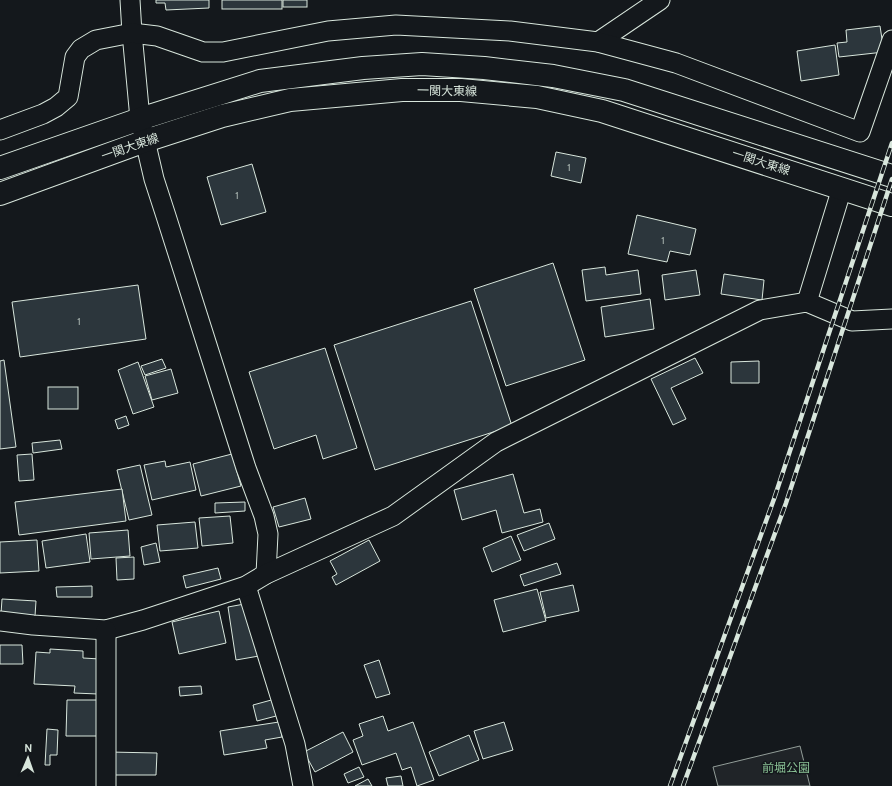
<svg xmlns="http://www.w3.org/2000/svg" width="892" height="786" viewBox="0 0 892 786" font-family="Cabin,'Noto Sans JP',sans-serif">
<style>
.green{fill:#202428;stroke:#939e99}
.building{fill:#2c363c;stroke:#d8e6dc}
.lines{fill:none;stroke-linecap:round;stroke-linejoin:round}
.minor-casing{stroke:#d8e6dc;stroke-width:21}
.major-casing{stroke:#d8e6dc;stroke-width:24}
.minor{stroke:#14181c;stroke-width:19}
.major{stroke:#14181c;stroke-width:22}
.rail-casing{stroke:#d8e6dc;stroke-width:4.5}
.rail{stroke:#14181c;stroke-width:3;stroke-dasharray:9;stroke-linecap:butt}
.labels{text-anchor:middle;stroke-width:3;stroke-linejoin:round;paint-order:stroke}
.number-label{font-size:10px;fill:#adbab4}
.street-label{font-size:12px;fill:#d8e6dc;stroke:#14181c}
.park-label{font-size:12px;fill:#8ac095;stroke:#14181c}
</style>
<rect width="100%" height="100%" fill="#14181c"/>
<polygon class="green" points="800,746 810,786 718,786 713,767"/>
<g class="building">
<polygon points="156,0 209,0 209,8 166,10 165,3 156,3"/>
<rect x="222" y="0" width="60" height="9"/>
<rect x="283" y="0" width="24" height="7"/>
<polygon points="880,26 884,52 839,57 837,43 847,42 846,30"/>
<polygon points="835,45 839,75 801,81 797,51"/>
<polygon points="556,152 586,158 581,183 551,176"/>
<polygon points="252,164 266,212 221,225 207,177"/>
<polygon points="637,215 696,229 690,255 670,251 667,262 628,254"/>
<polygon points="553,263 585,360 506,386 474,289"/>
<polygon points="605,267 606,275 638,270 641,294 586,301 582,270"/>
<polygon points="696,270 700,295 665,300 662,275"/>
<polygon points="724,274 764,280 762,300 721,294"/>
<polygon points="138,285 146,339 20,357 12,302"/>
<polygon points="650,299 654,329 605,337 601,307"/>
<polygon points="471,301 512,426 375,470 334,345"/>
<polygon points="325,348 357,448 323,459 316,435 274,449 249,372"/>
<polygon points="695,358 703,373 671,388 686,419 673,425 651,379"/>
<polygon points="162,359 166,368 145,375 141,366"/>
<polygon points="4,360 16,447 0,449 0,361"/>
<polygon points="759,361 759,383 731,383 731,362"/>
<polygon points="138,362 154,407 133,414 118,370"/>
<polygon points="171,369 178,393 152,400 145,376"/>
<rect x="48" y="387" width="30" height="22"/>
<polygon points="126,416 129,425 118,429 115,420"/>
<polygon points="60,440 62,449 33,453 32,443"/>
<polygon points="32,454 34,480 19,481 17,455"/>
<polygon points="232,454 241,486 201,496 193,464"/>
<polygon points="165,461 166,467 190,462 196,490 152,500 144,465"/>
<polygon points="140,465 152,515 129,520 117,470"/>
<polygon points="513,474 524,513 540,509 543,522 502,533 496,510 462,520 454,490"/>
<polygon points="122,489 126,521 19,535 15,502"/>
<polygon points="305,498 311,519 279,527 273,507"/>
<polygon points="245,502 245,511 215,513 215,503"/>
<polygon points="230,516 233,543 202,546 199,518"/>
<polygon points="195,522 198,548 160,551 157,525"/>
<polygon points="549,523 555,539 524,551 517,535"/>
<polygon points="128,530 130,556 91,559 89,533"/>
<polygon points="86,534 90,562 46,568 42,541"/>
<polygon points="511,536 521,560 492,572 483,548"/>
<polygon points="37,540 39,571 0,573 0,542"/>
<polygon points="369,540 380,561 336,585 332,577 337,574 330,561"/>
<polygon points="156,543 160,562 144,565 141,547"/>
<polygon points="134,557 134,579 117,580 116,558"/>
<polygon points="557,563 561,574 524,586 520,575"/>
<polygon points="218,568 221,579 186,588 183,576"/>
<polygon points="573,585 579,611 546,618 540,592"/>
<polygon points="92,586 92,597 57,597 56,587"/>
<polygon points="537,589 546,621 503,632 494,600"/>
<polygon points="2,599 36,601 35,616 1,614"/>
<polygon points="250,603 259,656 236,660 228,607"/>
<polygon points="219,611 226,643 179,654 172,622"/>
<polygon points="0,645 22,645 23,664 0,664"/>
<polygon points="50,649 83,651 83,658 100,659 98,694 74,693 75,686 34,684 36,652 50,653"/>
<polygon points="379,660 390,694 376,698 364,665"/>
<polygon points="201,686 202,694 180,696 179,687"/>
<polygon points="275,699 280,715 257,721 253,705"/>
<polygon points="67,700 103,700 103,736 66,736"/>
<polygon points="383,716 388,731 413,722 434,780 417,786 411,767 402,770 396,753 362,765 353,740 363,736 359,724"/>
<polygon points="279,722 282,737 265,740 267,748 224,755 220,731"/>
<polygon points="504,722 513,750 483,759 474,731"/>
<polygon points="47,729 58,730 57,755 50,755 50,765 45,765"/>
<polygon points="343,732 353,752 315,772 304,752"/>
<polygon points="469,735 479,760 439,776 429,752"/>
<polygon points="109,752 157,753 156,775 109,775"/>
<polygon points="359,767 364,777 348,783 344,774"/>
<polygon points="401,776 403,786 388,786 386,778"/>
<polygon points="368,779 372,786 355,786"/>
</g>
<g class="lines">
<defs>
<g id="minor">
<polyline points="130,0 132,33 140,119 154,179 166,216 246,468 264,516 268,534 266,574"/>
<polyline points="598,42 660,0"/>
<polyline points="0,130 43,114 56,107 68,97 75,57 81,49 96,40 132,33 157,36 203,52 223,52 328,31 396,25 510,31 598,42 676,63 860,132 892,40"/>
<polyline points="807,302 842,188"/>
<polyline points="246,586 295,744 303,786"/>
<polyline points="0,621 33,625 106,630 143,620 246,586 266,574 393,516 496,442 760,310 807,302 852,321 892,319"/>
<polyline points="106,630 106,786"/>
</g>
<g id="major">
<polyline points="0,168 140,119 260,81 363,68 422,64 484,68 553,76 624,90 892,176"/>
<polyline points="0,194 145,141 222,116 290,100 402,90 461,90 537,97 602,111 892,205"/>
</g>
</defs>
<use href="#minor" class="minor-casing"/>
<use href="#major" class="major-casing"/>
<use href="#minor" class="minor"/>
<use href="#major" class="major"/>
<defs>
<g id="rail">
<polyline points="670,786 774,499 892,143"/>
<polyline points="683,786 786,503 892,179"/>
</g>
</defs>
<use href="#rail" class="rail-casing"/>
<use href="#rail" class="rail"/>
</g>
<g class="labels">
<g class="number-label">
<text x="569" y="171">1</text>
<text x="237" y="199">1</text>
<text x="663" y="244">1</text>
<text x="79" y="325">1</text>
</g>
<g class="street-label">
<text transform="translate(447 91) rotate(1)" y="4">一関大東線</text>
<text transform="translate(130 147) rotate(-19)" y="4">一関大東線</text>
<text transform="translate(761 162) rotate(18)" y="4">一関大東線</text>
</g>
<g class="park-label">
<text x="786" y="772">前堀公園</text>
</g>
</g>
<g transform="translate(28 758) rotate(2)" stroke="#14181c" stroke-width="3" paint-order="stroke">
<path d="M0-3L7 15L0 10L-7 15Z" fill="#d8e6dc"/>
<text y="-6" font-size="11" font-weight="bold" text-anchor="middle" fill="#d8e6dc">N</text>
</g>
</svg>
